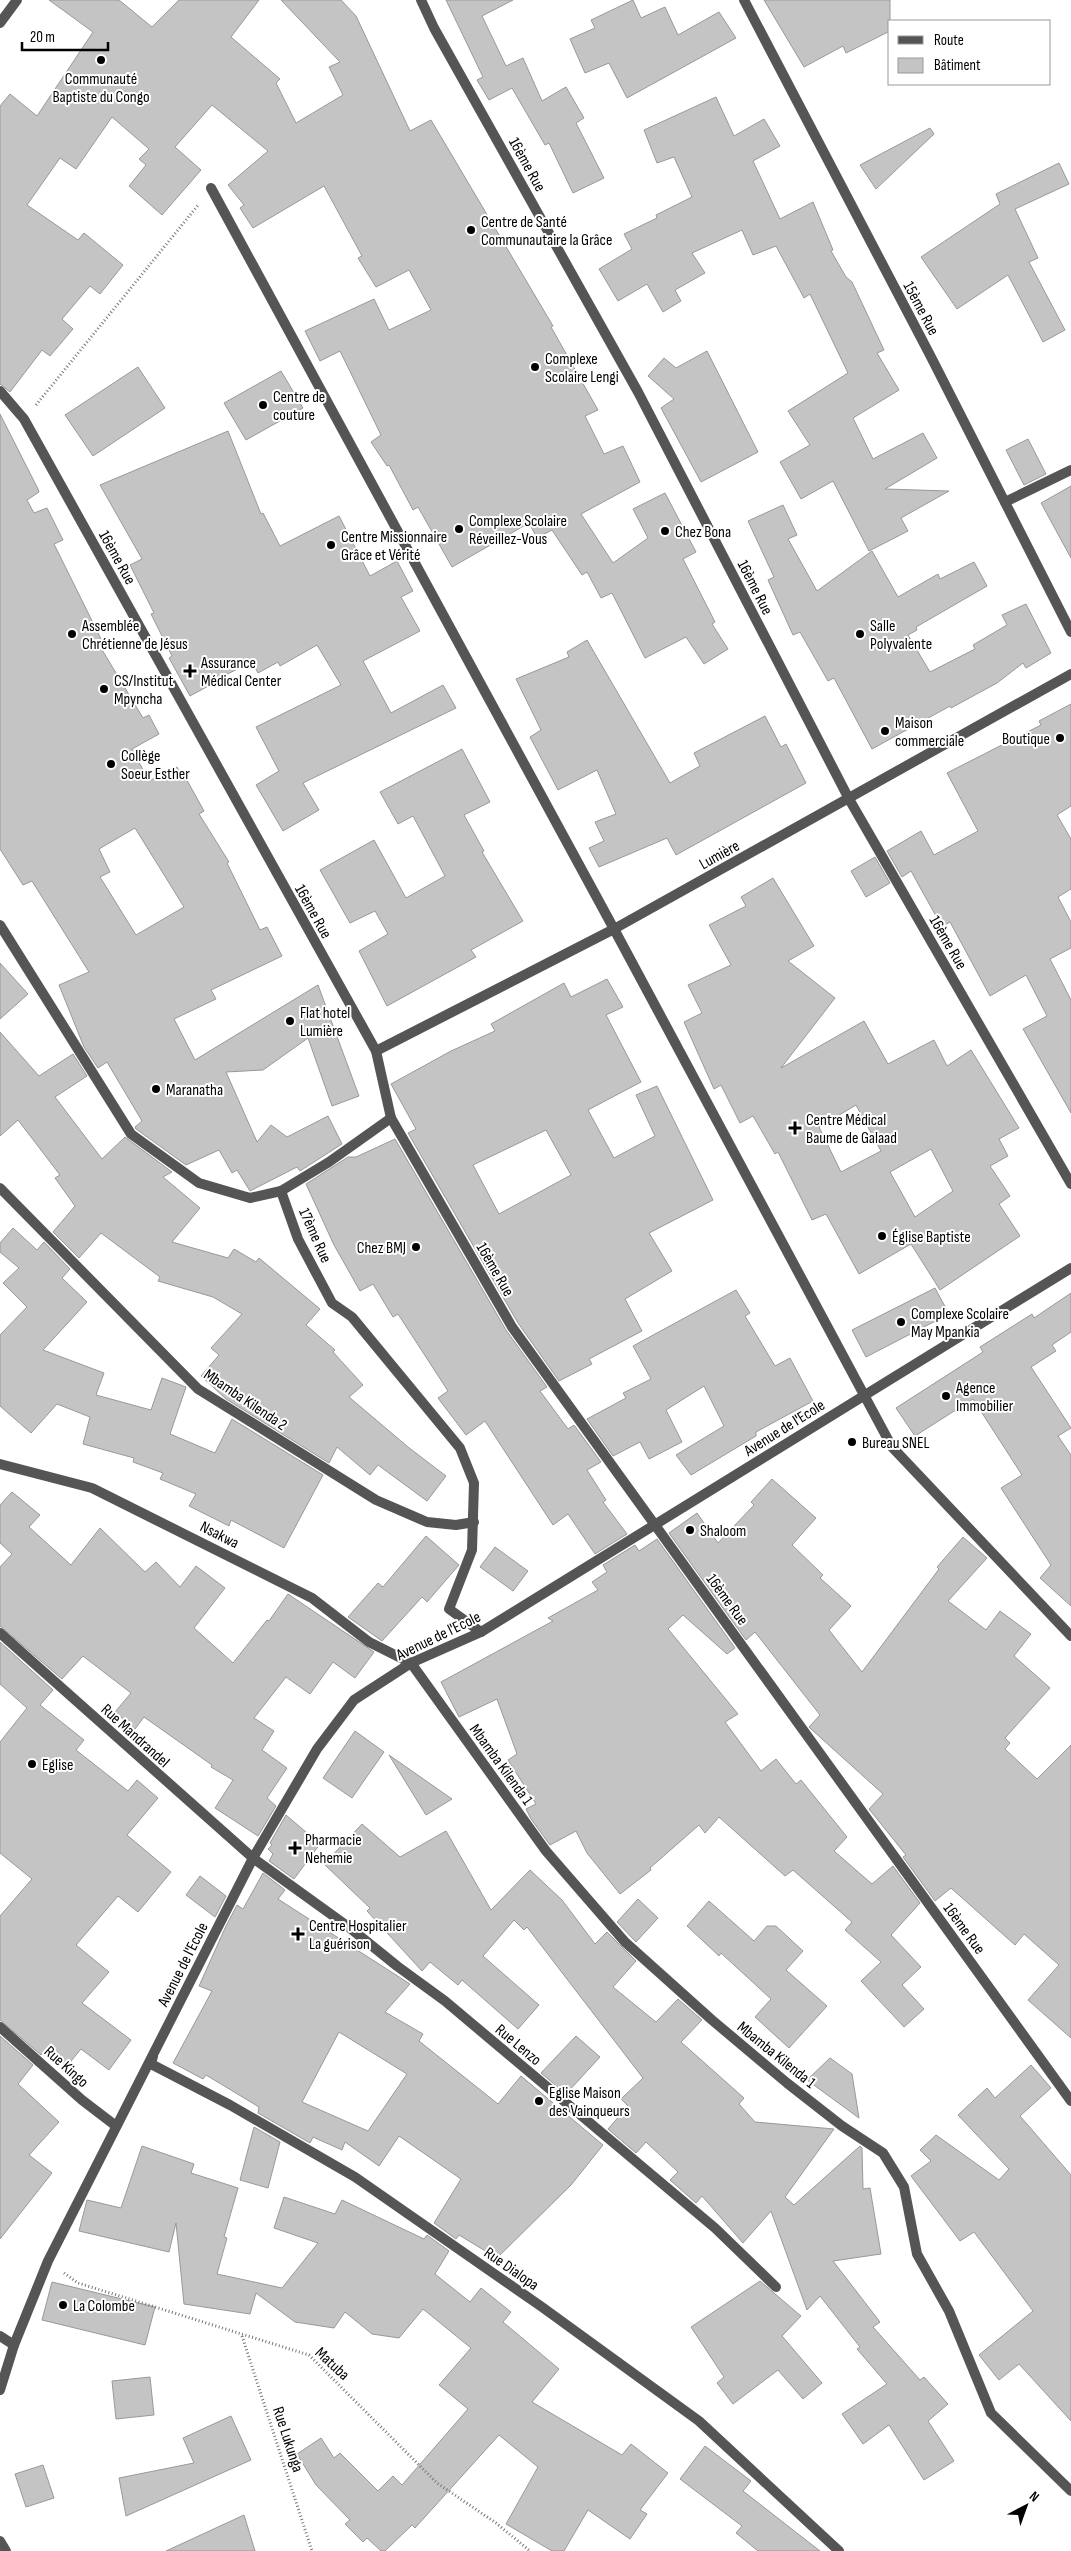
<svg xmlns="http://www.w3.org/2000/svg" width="1071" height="2551" viewBox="0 0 1071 2551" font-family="'Sofia Sans Condensed',sans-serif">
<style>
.building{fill:#c4c4c4;stroke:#999;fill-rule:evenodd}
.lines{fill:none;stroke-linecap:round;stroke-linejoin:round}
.path{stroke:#777;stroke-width:3;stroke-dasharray:1 2.5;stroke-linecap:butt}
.pedestrian{stroke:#555;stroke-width:10}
.minor{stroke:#555;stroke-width:10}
.tertiary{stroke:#555;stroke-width:10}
.poi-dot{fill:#000;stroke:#fff;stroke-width:2}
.labels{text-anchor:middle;stroke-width:4;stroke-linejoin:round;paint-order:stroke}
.poi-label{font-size:16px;fill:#000;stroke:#fff;text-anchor:start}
.street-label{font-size:16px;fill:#000;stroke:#fff}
</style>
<rect width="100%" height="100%" fill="#fff"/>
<g class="building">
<polygon points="49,0 119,0 152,27 179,0 259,0 231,37 280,79 276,83 296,123 343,95 329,67 340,62 281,0 341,0 356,16 410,131 431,120 553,326 551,327 598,410 585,416 604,454 623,446 640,482 581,514 613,563 648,538 633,509 665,493 696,552 683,559 715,622 712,624 728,649 704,664 686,637 645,658 612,593 601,598 587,572 582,575 552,530 537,538 529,523 452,567 418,507 413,510 389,465 387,466 371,442 381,435 340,351 320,361 305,331 374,299 389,330 431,310 409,270 376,287 358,258 362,256 324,186 253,228 240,208 244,205 228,185 268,151 212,105 175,147 201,170 162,215 129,186 146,165 139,159 149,149 112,117 76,169 60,158 27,205 78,240 84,233 123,265 100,294 90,286 62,319 73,329 50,356 42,350 10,392 0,384 0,106 10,94 37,116 93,32"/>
<polygon points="446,0 513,0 482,16 506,66 523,58 542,101 566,87 584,118 576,123 604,178 573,193 549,143 545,145 512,88 489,100 477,80 483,77"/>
<polygon points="633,0 641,18 665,7 678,35 719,12 736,38 627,98 609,63 585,73 570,39 595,28 591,20"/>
<polygon points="764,0 890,0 890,31 846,53 843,46 804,67"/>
<polygon points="716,97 734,136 764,119 780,146 753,161 780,219 813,202 833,250 831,251 846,277 852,282 884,350 877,353 899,390 853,418 873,459 923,433 937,458 885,489 949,491 901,518 908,531 869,551 833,481 801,499 780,462 810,445 788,411 848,373 810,294 804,298 776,246 753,255 742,230 692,253 705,273 675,290 681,301 663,312 647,284 618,301 599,269 632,249 624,234 657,218 656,215 692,197 674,157 657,163 644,130"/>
<polygon points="930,128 934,134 876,189 860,165"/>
<polygon points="1059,163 1069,184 1015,209 1038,258 1029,262 1065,330 1043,342 1008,275 957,309 921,257 1000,204 996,194"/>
<polygon points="707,351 758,452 701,482 661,408 674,399 648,376 664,358 676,368"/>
<polygon points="138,367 165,408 93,456 65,415"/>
<polygon points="281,371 303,408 246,440 224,403"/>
<path d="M0 414 38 489 39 492 27 500 34 513 47 508 63 540 54 544 105 647 101 648 143 718 149 715 159 734 132 749 149 781 177 767 181 774 183 773 204 811 199 814 229 862 227 863 260 930 267 927 282 956 211 990 216 999 174 1019 195 1060 318 985 359 1096 332 1106 308 1038 263 1070 226 1072 257 1142 271 1125 287 1137 328 1116 342 1144 300 1171 297 1167 250 1191 237 1170 232 1173 219 1150 186 1165 136 1129 135 1127 142 1121 107 1062 98 1068 84 1047 59 985 89 972 32 881 23 885 0 849ZM135 828 184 907 136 935 100 877 110 872 99 849Z"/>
<polygon points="228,431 261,514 263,513 280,546 339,516 370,576 397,561 413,591 401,597 420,631 363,661 391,713 443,685 456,708 303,783 319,810 283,831 256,785 279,771 256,727 341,685 317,645 280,666 278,662 258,673 252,662 211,682 212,684 190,696 169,658 172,656 151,614 154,613 130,565 142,559 100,485"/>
<polygon points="1028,439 1046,474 1024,485 1006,450"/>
<polygon points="1071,486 1071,558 1041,503"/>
<polygon points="783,505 797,535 788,539 817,591 872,551 898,597 938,574 940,579 974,562 987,586 916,627 917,630 908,635 930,672 975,649 973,645 1007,625 1002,615 1026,604 1051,653 1026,668 1023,663 997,683 951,708 950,706 872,749 834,678 828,681 800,632 793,635 768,580 774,577 748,521"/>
<polygon points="587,640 670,783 700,766 694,753 765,716 781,747 786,744 806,783 676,855 667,838 599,867 589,848 604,841 595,822 616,814 597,770 558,790 530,737 541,730 516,679 569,657 567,652"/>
<polygon points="1071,704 1071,806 1057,815 1071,839 1071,889 1058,897 1071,922 1071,948 1050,959 1071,1000 1071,1113 1023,1029 1047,1016 1026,975 990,996 950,922 942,927 911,871 902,877 887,851 921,831 934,855 978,831 947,773 1041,725 1039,721"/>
<polygon points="462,749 490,802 464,815 484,851 482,852 523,921 471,950 476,957 387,1006 359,951 388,934 375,911 350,923 320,870 374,840 406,898 445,876 413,816 398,824 380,792"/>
<polygon points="875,857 890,883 866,897 851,871"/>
<path d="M773 878 814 946 788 961 835 998 781 1068 864 1021 888 1064 934 1040 947 1066 971 1050 1019 1128 999 1139 1008 1156 990 1166 1010 1196 999 1204 1020 1236 940 1290 911 1244 859 1274 826 1214 812 1220 778 1152 775 1154 753 1116 740 1123 721 1085 714 1089 684 1022 702 1013 688 985 731 965 709 925 746 906 741 897ZM856 1105 881 1151 841 1172 819 1127ZM931 1149 953 1191 915 1217 890 1172Z"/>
<polygon points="0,963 28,994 0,1019"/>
<path d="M607 979 623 1007 606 1015 641 1082 588 1110 614 1158 655 1136 636 1095 657 1086 713 1200 649 1233 672 1271 625 1299 642 1331 589 1359 592 1364 559 1381 518 1323 408 1133 416 1129 391 1084 451 1051 495 1031 491 1024 564 983 571 997ZM546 1130 571 1175 499 1214 473 1165Z"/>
<polygon points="0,1032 39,1076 73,1054 87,1076 55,1097 102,1159 125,1137 172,1172 163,1177 200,1208 172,1242 228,1258 234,1249 256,1262 259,1258 320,1309 306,1325 335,1350 333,1352 363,1385 349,1397 408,1447 446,1476 427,1501 378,1465 370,1475 337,1447 329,1463 226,1399 201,1376 219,1355 211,1348 242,1314 213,1297 158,1281 160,1277 101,1233 79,1258 53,1232 75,1206 55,1178 60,1175 18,1120 0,1136"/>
<polygon points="395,1139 506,1330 547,1387 540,1391 568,1429 574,1425 601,1462 587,1470 606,1500 603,1502 627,1534 595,1554 568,1514 553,1525 485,1421 466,1435 438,1398 448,1391 398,1314 393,1317 373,1284 360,1291 334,1245 306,1184 348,1157 356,1157"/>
<polygon points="13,1228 37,1250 44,1242 70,1269 62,1278 87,1302 43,1350 104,1373 96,1395 151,1410 162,1378 186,1387 170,1434 215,1453 232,1419 323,1475 284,1548 231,1520 229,1526 189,1506 196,1494 160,1479 163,1473 133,1462 134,1458 83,1444 90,1417 57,1404 31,1433 0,1406 0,1335 27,1307 3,1283 19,1268 0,1252 0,1243"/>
<polygon points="935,1288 949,1314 866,1357 852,1330"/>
<polygon points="736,1290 750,1313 745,1316 775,1366 790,1358 813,1401 756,1432 756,1436 691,1475 676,1455 724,1426 704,1386 666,1410 682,1442 649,1459 640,1442 613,1456 587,1419 626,1398 623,1393 651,1379 633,1346"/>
<polygon points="1071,1293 1071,1332 1052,1345 1056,1351 1031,1367 1071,1428 1058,1436 1071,1455 1071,1606 1040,1578 1051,1565 1001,1488 1022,1475 973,1399 915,1436 896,1408 983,1352 980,1347 1032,1314 1034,1318"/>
<polygon points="772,1479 816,1518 792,1545 823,1575 820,1578 851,1606 829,1630 862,1672 939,1569 937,1567 963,1537 987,1558 948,1601 986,1630 1000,1611 1031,1634 1014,1656 1050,1688 1005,1738 1010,1743 1005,1749 1037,1779 1071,1745 1071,2038 1028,2000 1059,1965 1024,1934 1015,1945 951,1888 935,1901 903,1857 906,1855 869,1809 883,1794 811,1729 809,1727 820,1715 755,1632 746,1640 669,1533 697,1513 718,1543 754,1505 751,1502"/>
<polygon points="12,1492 40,1515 29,1527 71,1565 100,1528 145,1572 156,1562 180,1587 196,1566 225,1588 194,1628 233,1663 267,1620 269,1621 288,1594 374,1652 355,1678 333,1662 310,1694 286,1677 254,1718 274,1731 262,1750 287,1768 267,1798 276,1806 258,1836 215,1808 233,1780 211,1767 212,1765 144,1717 135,1729 115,1712 131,1693 83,1656 62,1679 0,1626 0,1567 12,1554 0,1543 0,1505"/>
<polygon points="426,1536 459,1565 427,1602 422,1597 382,1641 348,1617 378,1583 383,1587"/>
<polygon points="657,1539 735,1648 727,1654 683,1615 668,1629 738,1714 725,1722 761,1771 776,1759 796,1784 801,1780 847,1837 834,1851 872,1884 893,1866 920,1903 891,1935 921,1967 902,1985 924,2009 904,2027 861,1981 881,1962 845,1930 852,1922 793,1870 785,1876 719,1817 705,1833 699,1825 650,1868 651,1870 620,1894 587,1853 576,1831 550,1845 531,1819 526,1809 536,1804 508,1760 517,1754 497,1699 459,1717 441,1682 553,1621 548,1618 598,1590 592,1582 607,1572 603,1565 635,1545 639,1551"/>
<polygon points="495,1547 528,1571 513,1591 480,1567"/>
<polygon points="0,1642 53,1690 40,1705 84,1740 76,1750 128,1791 137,1780 158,1798 127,1835 171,1872 138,1912 118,1896 76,1945 109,1972 82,2003 131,2040 109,2070 81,2049 67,2066 46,2049 41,2055 0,2020 0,1916 32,1879 0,1853 0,1742 27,1708 0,1684"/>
<polygon points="355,1731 384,1752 352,1798 323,1778"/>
<polygon points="389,1755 452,1799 426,1815"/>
<polygon points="286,1815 320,1844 294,1879 269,1861 273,1854 268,1849 272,1845 270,1843"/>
<polygon points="362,1824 400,1857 446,1831 491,1910 530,1870 562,1900 595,1944 607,1932 636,1961 613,1987 656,2022 678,1999 702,2020 681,2042 744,2098 739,2104 755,2122 834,2129 785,2197 794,2205 860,2146 862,2148 863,2189 870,2188 881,2254 833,2261 880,2322 873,2327 920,2380 924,2377 948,2404 928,2421 954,2461 924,2480 889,2425 863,2444 842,2414 887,2384 857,2349 860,2347 820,2296 807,2310 771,2211 743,2243 702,2196 696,2203 670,2180 678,2172 646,2142 636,2153 608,2129 628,2106 621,2099 643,2078 527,1927 524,1930 514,1920 483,1956 539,2005 518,2029 462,1980 458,1985 430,1962 422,1971 367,1911 370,1908 324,1864"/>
<path d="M263 1873 285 1890 278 1899 410 1984 385 2012 423 2034 419 2041 498 2104 521 2076 603 2145 571 2185 497 2258 459 2235 456 2239 434 2223 461 2179 399 2136 379 2166 345 2142 342 2150 313 2137 310 2143 258 2113 259 2107 206 2075 203 2079 173 2063 212 1991 199 1986 226 1926 237 1905 243 1909ZM339 2032 407 2074 368 2131 302 2102Z"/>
<polygon points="200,1876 226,1896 215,1917 186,1895"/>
<polygon points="638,1899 658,1918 636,1942 617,1922"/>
<polygon points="709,1901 754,1941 767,1926 776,1926 803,1951 786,1970 827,2006 789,2048 755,2017 771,1999 721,1953 719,1956 687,1926"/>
<polygon points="0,2036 33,2065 18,2084 59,2122 29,2155 52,2173 0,2239"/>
<polygon points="576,2036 600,2057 566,2094 541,2073"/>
<polygon points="830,2058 852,2074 859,2118 807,2080"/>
<polygon points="1031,2065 1051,2088 1020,2116 1071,2175 1071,2421 1019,2364 999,2380 979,2355 1033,2311 974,2232 960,2241 911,2176 931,2161 920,2150 936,2135 999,2180 1009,2169 958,2115 987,2088 995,2098"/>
<polygon points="254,2127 280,2142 268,2188 240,2180"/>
<polygon points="142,2146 194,2164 191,2173 238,2188 224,2237 227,2238 217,2274 282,2288 318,2243 274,2228 284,2197 335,2214 342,2200 424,2239 427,2235 449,2251 435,2274 470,2302 481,2288 511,2312 503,2322 559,2369 532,2402 622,2455 631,2444 668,2473 640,2510 647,2514 630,2539 588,2510 564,2551 552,2551 506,2524 538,2467 499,2435 415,2528 412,2525 385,2551 381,2551 367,2538 363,2542 345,2524 350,2520 316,2485 297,2454 321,2438 334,2458 340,2453 378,2491 393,2476 402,2485 468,2409 439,2385 471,2348 423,2309 399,2338 372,2334 345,2312 334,2328 295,2322 256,2293 250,2314 184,2304 176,2223 169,2252 79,2231 87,2200 121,2208"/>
<polygon points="760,2281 801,2316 782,2336 822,2383 803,2399 778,2370 733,2404 717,2383 724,2377 691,2327"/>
<polygon points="52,2282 155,2307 145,2345 42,2320"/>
<polygon points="150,2377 154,2415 116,2419 112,2381"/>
<polygon points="231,2416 251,2460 126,2516 119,2478 194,2463 183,2438"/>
<polygon points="705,2446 751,2481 743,2491 820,2551 758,2551 736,2533 742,2526 680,2479"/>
<polygon points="43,2465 54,2498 26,2507 15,2474"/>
<polygon points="244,2515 255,2551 166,2551"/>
</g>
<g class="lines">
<g class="path">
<polyline points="36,405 199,204"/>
<polyline points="64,2273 78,2283 309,2355 437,2483 496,2523 530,2551"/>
<polyline points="242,2336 312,2551"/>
</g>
<polyline class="pedestrian" points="281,1191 329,1162 391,1118"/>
<g class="minor">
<polyline points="421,0 434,28 638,392 849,799 1071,1184"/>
<polyline points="744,0 930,355 1071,632"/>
<polyline points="211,188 614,929 892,1447 1071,1636"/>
<polyline points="1005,502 1071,470"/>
<polyline points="0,925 131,1134 199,1183 250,1198 281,1191 298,1239 332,1303 352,1317 460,1448 474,1483 472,1550 449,1609 481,1632"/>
<polyline points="376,1051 391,1118 512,1327 1071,2101"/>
<polyline points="0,1188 198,1389 376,1500 427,1522 456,1525 474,1522"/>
<polyline points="0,1464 92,1488 312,1598 369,1642 411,1663 546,1851 625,1942 712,2020 787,2083 842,2126 883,2153 904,2187 917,2254 949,2311 991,2413 1071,2491"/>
<polyline points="0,1633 253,1858 350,1928 397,1966 445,2001 715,2228 776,2287"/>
<polyline points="0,2027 82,2100 116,2126"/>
<polyline points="153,2056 151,2064 230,2105 355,2177 542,2307 699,2421 839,2551"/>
<polyline points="0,2390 14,2345 48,2261 253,1858 317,1749 354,1700 411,1663 481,1632 1071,1268"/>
<polyline points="0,2541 6,2551"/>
</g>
<g class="tertiary">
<polyline points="0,23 17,0"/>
<polyline points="0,391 24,419 376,1051 614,929 1071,674"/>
<polyline points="0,2336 14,2345"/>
</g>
</g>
<g class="poi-dot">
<circle cx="101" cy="60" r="5"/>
<circle cx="471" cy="230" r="5"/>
<circle cx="535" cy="367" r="5"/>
<circle cx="263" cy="405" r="5"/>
<circle cx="459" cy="529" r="5"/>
<circle cx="665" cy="531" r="5"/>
<circle cx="331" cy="545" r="5"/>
<circle cx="72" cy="634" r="5"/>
<circle cx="860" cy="634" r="5"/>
<path d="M187.5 663.5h5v5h5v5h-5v5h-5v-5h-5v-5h5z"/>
<circle cx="104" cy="689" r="5"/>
<circle cx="885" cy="731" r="5"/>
<circle cx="1060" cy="738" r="5"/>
<circle cx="111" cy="764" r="5"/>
<circle cx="290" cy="1021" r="5"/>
<circle cx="156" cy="1089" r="5"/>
<path d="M792.5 1120.5h5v5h5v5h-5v5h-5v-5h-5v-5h5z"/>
<circle cx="882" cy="1236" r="5"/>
<circle cx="416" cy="1247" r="5"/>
<circle cx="901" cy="1322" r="5"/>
<circle cx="946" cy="1396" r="5"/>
<circle cx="852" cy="1442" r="5"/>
<circle cx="690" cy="1530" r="5"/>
<circle cx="32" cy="1764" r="5"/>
<path d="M292.5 1840.5h5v5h5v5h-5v5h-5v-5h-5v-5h5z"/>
<path d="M295.5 1926.5h5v5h5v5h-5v5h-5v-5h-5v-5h5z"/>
<circle cx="539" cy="2101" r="5"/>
<circle cx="63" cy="2305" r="5"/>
</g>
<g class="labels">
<g class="poi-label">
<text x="101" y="84" text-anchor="middle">Communauté<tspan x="101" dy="18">Baptiste du Congo</tspan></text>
<text x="481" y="227">Centre de Santé<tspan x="481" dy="18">Communautaire la Grâce</tspan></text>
<text x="545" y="364">Complexe<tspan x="545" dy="18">Scolaire Lengi</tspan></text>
<text x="273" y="402">Centre de<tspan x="273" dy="18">couture</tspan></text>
<text x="469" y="526">Complexe Scolaire<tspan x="469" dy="18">Réveillez-Vous</tspan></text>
<text x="675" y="537">Chez Bona</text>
<text x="341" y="542">Centre Missionnaire<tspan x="341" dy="18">Grâce et Vérité</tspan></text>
<text x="82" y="631">Assemblée<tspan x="82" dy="18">Chrétienne de Jésus</tspan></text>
<text x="870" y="631">Salle<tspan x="870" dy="18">Polyvalente</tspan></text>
<text x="201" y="668">Assurance<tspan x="201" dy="18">Médical Center</tspan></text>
<text x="114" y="686">CS/Institut<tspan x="114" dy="18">Mpyncha</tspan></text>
<text x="895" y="728">Maison<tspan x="895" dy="18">commerciale</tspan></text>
<text x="1050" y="744" text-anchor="end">Boutique</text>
<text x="121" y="761">Collège<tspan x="121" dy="18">Soeur Esther</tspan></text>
<text x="300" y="1018">Flat hotel<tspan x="300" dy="18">Lumière</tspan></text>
<text x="166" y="1095">Maranatha</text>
<text x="806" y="1125">Centre Médical<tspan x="806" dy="18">Baume de Galaad</tspan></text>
<text x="892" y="1242">Église Baptiste</text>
<text x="406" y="1253" text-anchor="end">Chez BMJ</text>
<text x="911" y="1319">Complexe Scolaire<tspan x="911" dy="18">May Mpankia</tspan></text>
<text x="956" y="1393">Agence<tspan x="956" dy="18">Immobilier</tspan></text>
<text x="862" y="1448">Bureau SNEL</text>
<text x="700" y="1536">Shaloom</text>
<text x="42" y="1770">Eglise</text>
<text x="305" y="1845">Pharmacie<tspan x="305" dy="18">Nehemie</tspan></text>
<text x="309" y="1931">Centre Hospitalier<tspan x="309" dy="18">La guérison</tspan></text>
<text x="549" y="2098">Eglise Maison<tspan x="549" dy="18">des Vainqueurs</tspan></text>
<text x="73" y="2311">La Colombe</text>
</g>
<g class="street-label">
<text transform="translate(528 164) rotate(61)" y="6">16ème Rue</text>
<text transform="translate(922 308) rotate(62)" y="6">15ème Rue</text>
<text transform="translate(118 557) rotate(61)" y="6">16ème Rue</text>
<text transform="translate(756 587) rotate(63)" y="6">16ème Rue</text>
<text transform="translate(719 854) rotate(-29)" y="6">Lumière</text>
<text transform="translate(314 911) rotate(61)" y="6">16ème Rue</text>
<text transform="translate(949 942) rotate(60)" y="6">16ème Rue</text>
<text transform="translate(316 1235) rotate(66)" y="6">17ème Rue</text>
<text transform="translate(496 1269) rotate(60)" y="6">16ème Rue</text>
<text transform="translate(246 1399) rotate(34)" y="6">Mbamba Kilenda 2</text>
<text transform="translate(784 1427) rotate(-32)" y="6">Avenue de l'Ecole</text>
<text transform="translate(220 1534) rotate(27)" y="6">Nsakwa</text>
<text transform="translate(728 1599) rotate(54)" y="6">16ème Rue</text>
<text transform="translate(438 1635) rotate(-26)" y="6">Avenue de l'Ecole</text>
<text transform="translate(136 1735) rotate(42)" y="6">Rue Mandrandel</text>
<text transform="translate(502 1764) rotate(54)" y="6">Mbamba Kilenda 1</text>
<text transform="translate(965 1928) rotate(54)" y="6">16ème Rue</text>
<text transform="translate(182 1964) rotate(-63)" y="6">Avenue de l'Ecole</text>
<text transform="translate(519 2044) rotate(40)" y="6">Rue Lenzo</text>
<text transform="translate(777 2054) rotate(39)" y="6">Mbamba Kilenda 1</text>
<text transform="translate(67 2066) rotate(42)" y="6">Rue Kingo</text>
<text transform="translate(512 2268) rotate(35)" y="6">Rue Dialopa</text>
<text transform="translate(333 2363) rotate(43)" y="6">Matuba</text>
<text transform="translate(289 2439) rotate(72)" y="6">Rue Lukunga</text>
</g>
</g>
<rect x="888" y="20" width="162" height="65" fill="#ffffff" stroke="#999999"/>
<rect x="898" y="36" width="25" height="8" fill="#555555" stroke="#999999"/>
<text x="934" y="45" font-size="15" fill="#000000">Route</text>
<rect x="898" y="58" width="25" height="15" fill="#c4c4c4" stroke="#999999"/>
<text x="934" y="70" font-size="15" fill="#000000">Bâtiment</text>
<g transform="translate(1026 2506) rotate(41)" stroke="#ffffff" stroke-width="4" paint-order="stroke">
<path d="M0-4L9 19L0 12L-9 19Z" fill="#000000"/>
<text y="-8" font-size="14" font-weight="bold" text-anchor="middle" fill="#000000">N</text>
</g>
<path d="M22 42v8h86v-8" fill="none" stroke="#000000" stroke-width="2.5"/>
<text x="30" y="42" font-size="15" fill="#000000" stroke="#ffffff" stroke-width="4" paint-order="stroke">20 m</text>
</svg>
